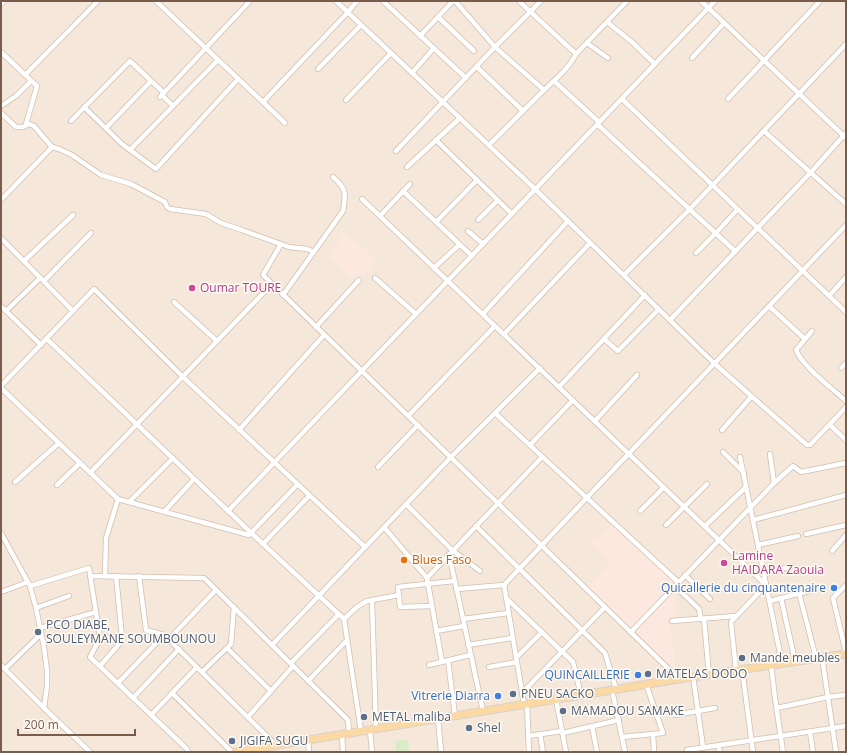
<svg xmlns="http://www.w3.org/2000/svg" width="847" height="753" viewBox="0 0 847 753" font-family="'Open Sans',sans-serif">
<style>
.residential{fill:#f5e8da}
.commercial{fill:#fde8e0}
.green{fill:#d8ecc9}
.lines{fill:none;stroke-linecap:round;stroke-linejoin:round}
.street-casing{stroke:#d1beb0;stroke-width:6}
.primary-casing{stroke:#dad1cd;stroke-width:9}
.street{stroke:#fff;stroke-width:4.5}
.primary{stroke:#fbd9a5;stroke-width:7}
.hotel-dot{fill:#d1479c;stroke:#fffaf3;stroke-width:1.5}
.food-dot{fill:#e8710a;stroke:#fffaf3;stroke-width:1.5}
.shop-dot{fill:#3f7fe0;stroke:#fffaf3;stroke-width:1.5}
.service-dot{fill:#5c6f8a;stroke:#fffaf3;stroke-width:1.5}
.labels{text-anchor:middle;stroke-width:3;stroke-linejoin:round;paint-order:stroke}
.hotel-label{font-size:12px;fill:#b23c85;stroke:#fffaf3;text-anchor:start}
.food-label{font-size:12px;fill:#c56008;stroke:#fffaf3;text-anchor:start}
.shop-label{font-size:12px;fill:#366cbe;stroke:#fffaf3;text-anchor:end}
.service-label{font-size:12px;fill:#4e5e75;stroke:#fffaf3;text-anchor:start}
</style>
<rect width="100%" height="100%" fill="#fdf6ec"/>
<rect class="residential" x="1" y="1" width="845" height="751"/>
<g class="commercial">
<polygon points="344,232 376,259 358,282 330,258"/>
<polygon points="612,525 674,582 677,613 669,621 676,671 586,588 610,564 590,542"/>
</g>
<polygon class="green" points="407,739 409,746 408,752 396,752 395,741"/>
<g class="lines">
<defs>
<g id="street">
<polyline points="156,1 285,123"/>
<polyline points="336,1 535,189 715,364 807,445 810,445 846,407"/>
<polyline points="383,1 466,78"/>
<polyline points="455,1 495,47 544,90"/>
<polyline points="519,1 576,54"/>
<polyline points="701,1 846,138"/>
<polyline points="1,4 4,1"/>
<polyline points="438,17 474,51"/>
<polyline points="607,22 632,42 655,64"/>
<polyline points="420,36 453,1"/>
<polyline points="587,43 608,58"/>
<polyline points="1,52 37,86 26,124"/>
<polyline points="692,58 724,23"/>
<polyline points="477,67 523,111"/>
<polyline points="318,69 361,25"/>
<polyline points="412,73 434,48"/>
<polyline points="25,75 98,1"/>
<polyline points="554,81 599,122"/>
<polyline points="162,95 173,106"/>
<polyline points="160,97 250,1"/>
<polyline points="622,99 846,312"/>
<polyline points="728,99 820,1"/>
<polyline points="346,100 391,53"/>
<polyline points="263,102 348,12 357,1"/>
<polyline points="1,106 16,96 31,81"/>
<polyline points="84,107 122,144 156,169 238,79"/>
<polyline points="1,113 16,127 23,127 29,124 34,126 52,147 59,149 72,155 101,175 131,184 165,202 167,207 170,209 206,214 221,223 242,230 289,247 307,249 314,252"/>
<polyline points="71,121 130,61 164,93"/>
<polyline points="597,124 735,251"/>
<polyline points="106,128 151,81"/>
<polyline points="764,131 846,204"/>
<polyline points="436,140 512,214"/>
<path d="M489 145 544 90C555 80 569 68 576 54L627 1"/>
<polyline points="130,150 218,60"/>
<polyline points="396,151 495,47 541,1"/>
<polyline points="407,167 460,118"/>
<polyline points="403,191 472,256"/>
<polyline points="362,199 766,585 731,622 736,670"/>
<polyline points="1,200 52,147"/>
<polyline points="380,216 410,184"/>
<polyline points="478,220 498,200"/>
<polyline points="436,222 477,180"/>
<polyline points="468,231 483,244"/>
<polyline points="1,238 73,311"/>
<polyline points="281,244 263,275 679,679"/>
<polyline points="696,253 716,233 737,210"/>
<polyline points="24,261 73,215"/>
<polyline points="434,268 459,245"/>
<polyline points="624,275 690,209 846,44"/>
<polyline points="375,278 416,314"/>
<polyline points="44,281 91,233"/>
<path d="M283 295 343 211C346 194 347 189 333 177"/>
<polyline points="829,296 846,277"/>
<polyline points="174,302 217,341"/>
<polyline points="1,306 41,345"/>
<polyline points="770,307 805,339"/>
<polyline points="6,311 40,278"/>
<polyline points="483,314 568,221"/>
<polyline points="670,320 811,172 846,133"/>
<polyline points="316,327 359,280"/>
<path d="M812 331 796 350C802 366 833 389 846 401"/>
<polyline points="504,334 590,243"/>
<polyline points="47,339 263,544 344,619 361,731"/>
<polyline points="604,339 618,351 659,309"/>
<polyline points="841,368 846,363"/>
<polyline points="1,386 94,289 183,377 365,547"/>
<polyline points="559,387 645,295"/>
<polyline points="1,388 118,499 249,535 297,485"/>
<polyline points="495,413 678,582"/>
<polyline points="408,416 495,326"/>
<polyline points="595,421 637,375"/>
<polyline points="830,425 846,440"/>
<polyline points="239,430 324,335"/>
<polyline points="722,430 751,397"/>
<polyline points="530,445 573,400"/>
<polyline points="723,452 744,473"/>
<polyline points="770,454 774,483"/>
<polyline points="740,457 782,663"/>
<polyline points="378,467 418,425"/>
<polyline points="90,473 272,284"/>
<polyline points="15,482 59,443"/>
<polyline points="57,485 80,463"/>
<polyline points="129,502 173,458"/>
<polyline points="406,504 452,550 480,571"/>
<polyline points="228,511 715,1"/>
<polyline points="640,511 664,487"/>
<polyline points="164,512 194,479"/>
<polyline points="753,520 846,495"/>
<polyline points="666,525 707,484"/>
<polyline points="476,526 605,653 616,689"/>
<polyline points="705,526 746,487"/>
<polyline points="384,527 427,578 442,662"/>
<polyline points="1,533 30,586 36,608 44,647 47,671 47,686 44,708 90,752"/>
<polyline points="806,534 846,525"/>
<polyline points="263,544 309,496"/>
<polyline points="758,545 798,536"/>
<polyline points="832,551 846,535"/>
<polyline points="449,554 483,711"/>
<polyline points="764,574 792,566"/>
<polyline points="685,575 710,599"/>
<polyline points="90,576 204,578 348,720 349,733"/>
<polyline points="105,576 106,538 118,499"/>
<polyline points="139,576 146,630 164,635 276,745"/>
<polyline points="427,578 542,457"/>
<polyline points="504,585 524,704"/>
<polyline points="846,585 833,598 846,653"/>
<polyline points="30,586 89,568 100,638"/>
<polyline points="675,586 699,609 701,619"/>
<polyline points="456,589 504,585 846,225"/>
<polyline points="1,592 28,582"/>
<polyline points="799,593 816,658"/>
<polyline points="506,598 573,662 581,695"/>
<polyline points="781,598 795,661"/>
<polyline points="372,601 376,729"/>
<polyline points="770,601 813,590"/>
<polyline points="432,606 400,607 398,587 454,581"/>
<polyline points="36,608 69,596"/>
<polyline points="344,619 357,607 367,601 399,595"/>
<polyline points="463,619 508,613"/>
<polyline points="704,619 709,674"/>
<polyline points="672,621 736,616"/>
<polyline points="40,628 96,612"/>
<polyline points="436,631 464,626"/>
<polyline points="631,632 774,483 793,466 801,472 846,463"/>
<polyline points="122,637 100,638 90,657 187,749 188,752"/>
<polyline points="169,639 216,590"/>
<polyline points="272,645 451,457 540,368"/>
<polyline points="468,645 512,638"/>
<polyline points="228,649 271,691"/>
<polyline points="822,657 836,752"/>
<polyline points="516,658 542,632"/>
<polyline points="448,660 455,716"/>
<polyline points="291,663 339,614"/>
<polyline points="1,665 44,708"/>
<polyline points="429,665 470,655"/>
<polyline points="771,665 775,698 783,752"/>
<polyline points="100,666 120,643 122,637 116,576"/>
<polyline points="489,667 517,662"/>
<polyline points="5,669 41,634"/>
<polyline points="742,669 753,752"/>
<polyline points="202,672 231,644 234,607"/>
<polyline points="693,676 703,747"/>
<polyline points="308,681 347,640"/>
<polyline points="118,683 164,635"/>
<polyline points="612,690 625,752"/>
<polyline points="172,693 232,752"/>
<polyline points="522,693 605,607"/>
<polyline points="133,698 179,649"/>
<polyline points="556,699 566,752"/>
<polyline points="527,704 529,752"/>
<polyline points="777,708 828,697 846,695"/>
<polyline points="151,715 197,667"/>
<polyline points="675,715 715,708"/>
<polyline points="248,717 293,666"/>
<polyline points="438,718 441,752"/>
<polyline points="592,726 597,752"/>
<polyline points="370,730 372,752"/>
<polyline points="810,732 813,752"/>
<polyline points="563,733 619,720"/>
<polyline points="342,734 343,752"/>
<polyline points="540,734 543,752"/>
<polyline points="653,734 654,752"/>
<polyline points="528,736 562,731"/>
<polyline points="622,737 663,733 646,684"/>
<polyline points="308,739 309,752"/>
<polyline points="718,745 720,752"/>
<polyline points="687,750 846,726"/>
</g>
<polyline id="primary" points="235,752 679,679 846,654"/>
</defs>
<use href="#street" class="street-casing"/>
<use href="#primary" class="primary-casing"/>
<use href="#street" class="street"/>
<use href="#primary" class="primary"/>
</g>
<g class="hotel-dot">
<circle cx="192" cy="288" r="4"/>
<circle cx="724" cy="563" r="4"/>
</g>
<circle class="food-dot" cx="404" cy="560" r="4"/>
<g class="shop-dot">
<circle cx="834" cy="588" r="4"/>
<circle cx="638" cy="675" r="4"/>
<circle cx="498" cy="696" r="4"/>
</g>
<g class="service-dot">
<circle cx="38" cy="632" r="4"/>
<circle cx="742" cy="658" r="4"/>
<circle cx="648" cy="674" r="4"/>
<circle cx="513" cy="694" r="4"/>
<circle cx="563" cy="711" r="4"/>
<circle cx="364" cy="717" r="4"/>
<circle cx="469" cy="728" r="4"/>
<circle cx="232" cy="741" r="4"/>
</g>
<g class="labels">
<g class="hotel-label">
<text x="200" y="292">Oumar TOURE</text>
<text x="732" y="560">Lamine<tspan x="732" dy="14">HAIDARA Zaouia</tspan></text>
</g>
<g class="food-label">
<text x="412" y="564">Blues Faso</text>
</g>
<g class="shop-label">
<text x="826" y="592">Quicallerie du cinquantenaire</text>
<text x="630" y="679">QUINCAILLERIE</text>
<text x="490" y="700">Vitrerie Diarra</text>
</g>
<g class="service-label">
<text x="46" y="629">PCO DIABE,<tspan x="46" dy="14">SOULEYMANE SOUMBOUNOU</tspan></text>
<text x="750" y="662">Mande meubles</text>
<text x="656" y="678">MATELAS DODO</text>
<text x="521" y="698">PNEU SACKO</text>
<text x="571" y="715">MAMADOU SAMAKE</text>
<text x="372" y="721">METAL maliba</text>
<text x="477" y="732">Shel</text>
<text x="240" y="745">JIGIFA SUGU</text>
</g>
</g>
<rect width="847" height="753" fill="none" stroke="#7a5c4d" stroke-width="4"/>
<path d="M18 729v6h117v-6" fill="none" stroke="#7a5c4d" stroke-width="2"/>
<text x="24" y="729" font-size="12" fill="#7a5c4d" stroke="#fffaf3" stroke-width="3" paint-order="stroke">200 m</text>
</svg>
